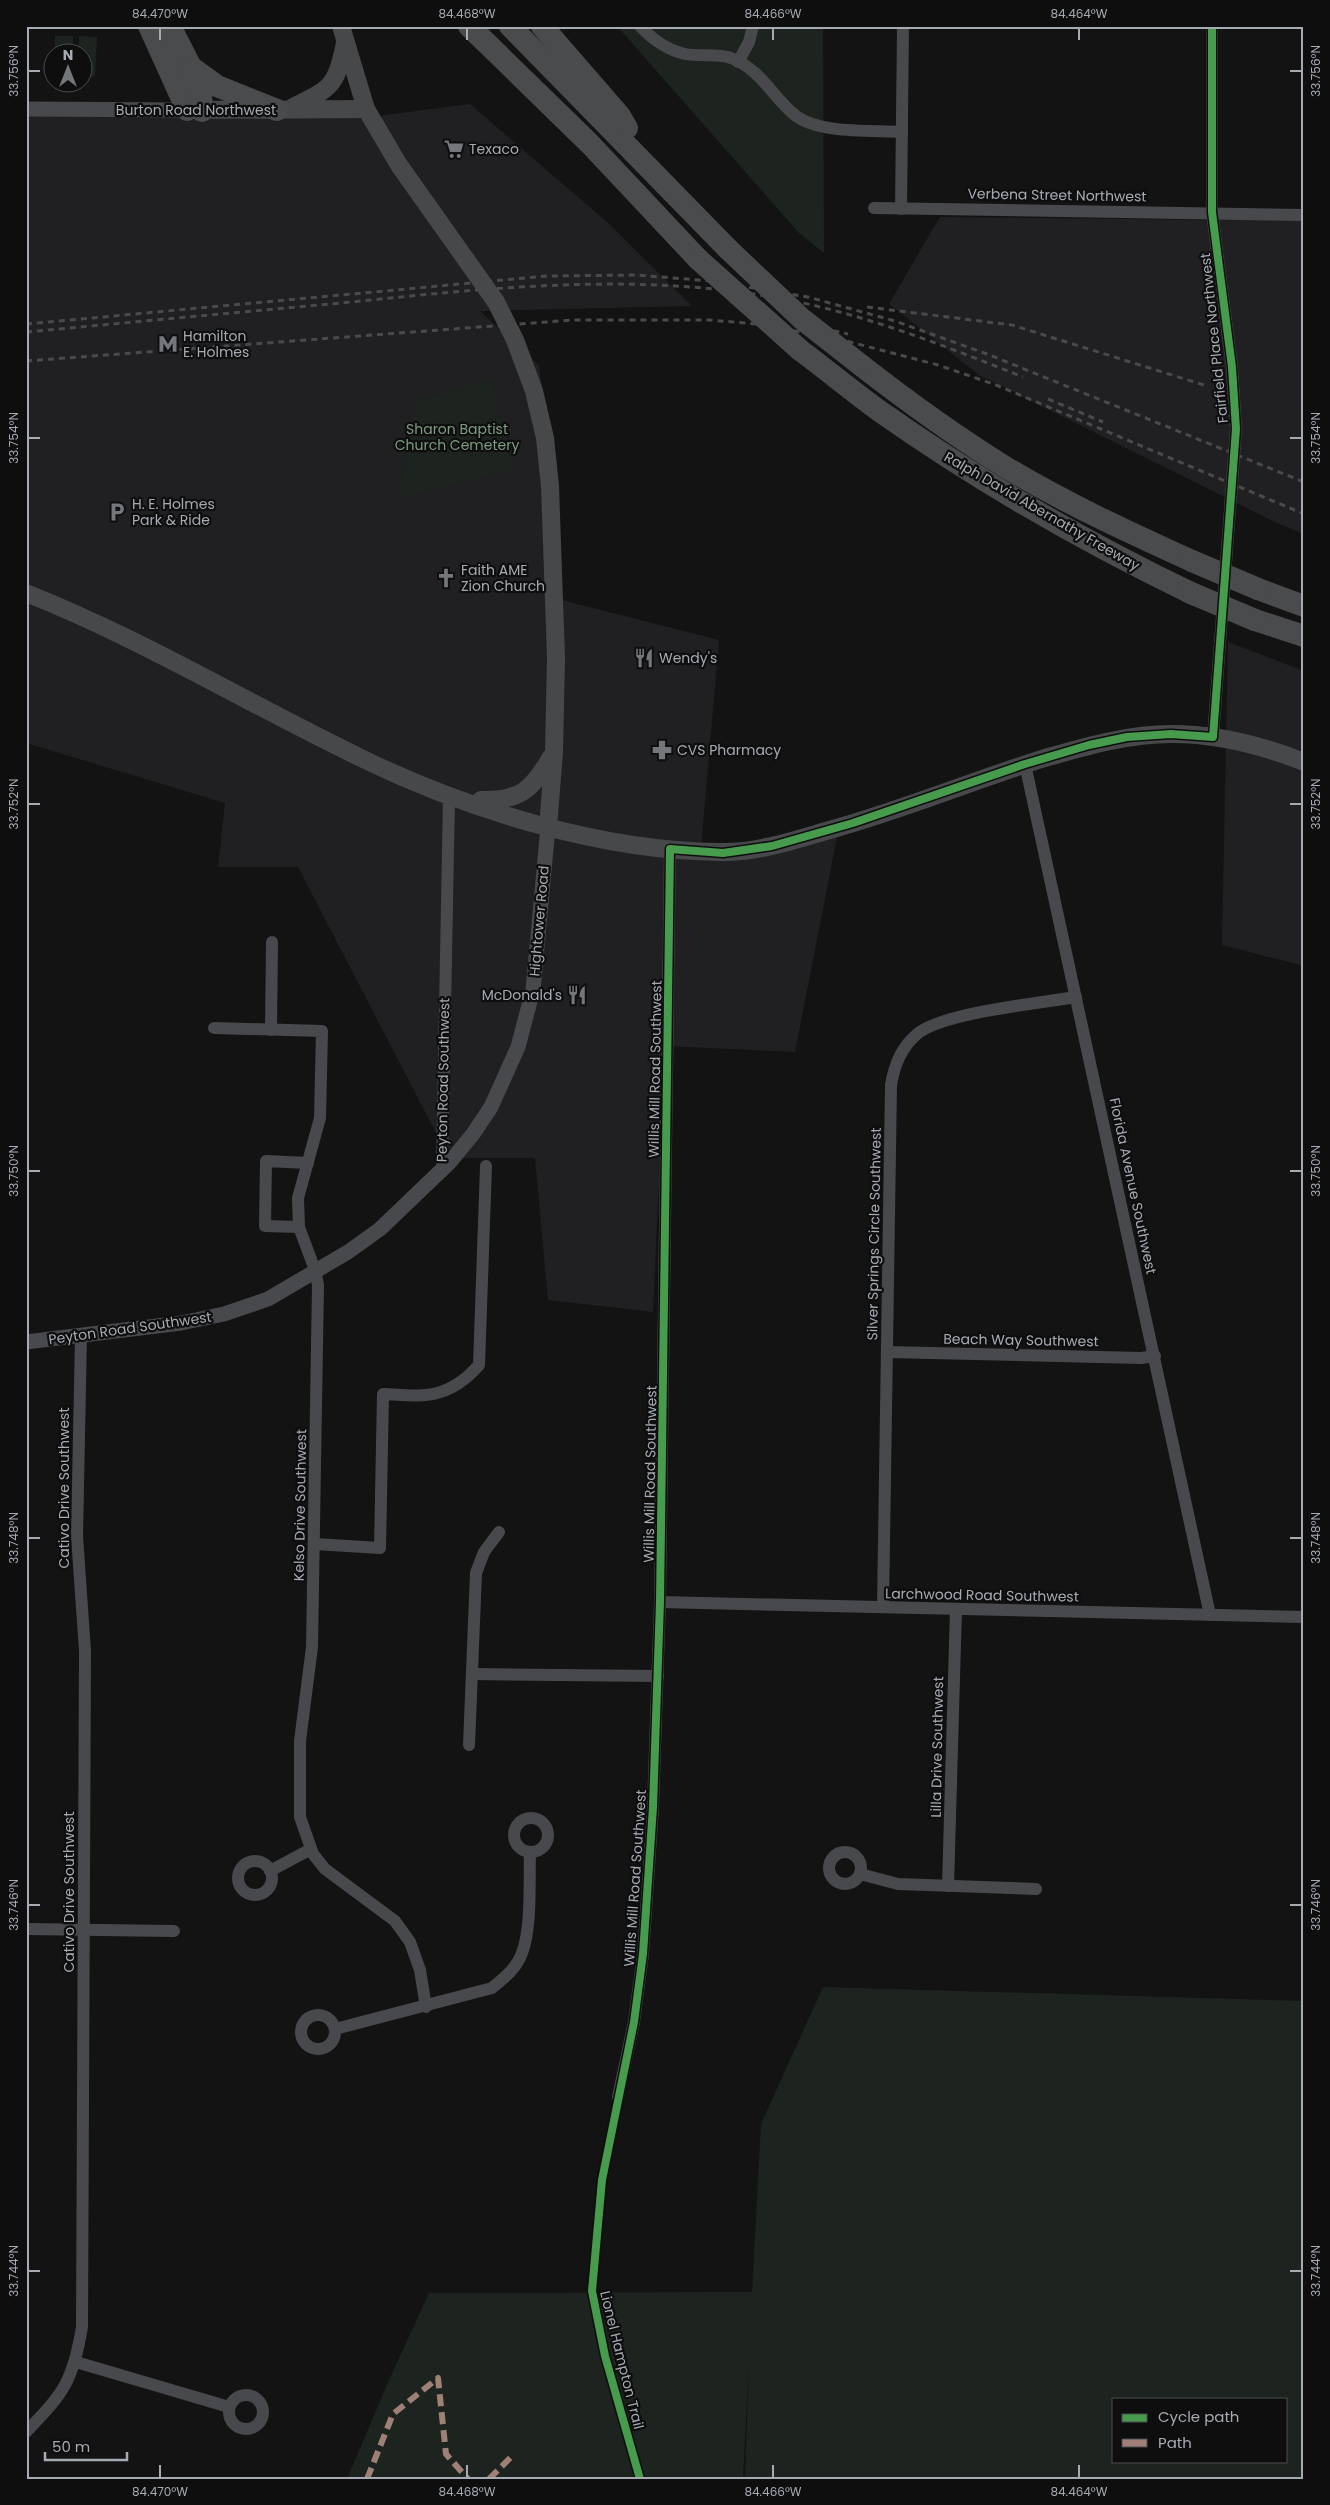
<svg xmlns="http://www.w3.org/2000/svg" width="1330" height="2505" viewBox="0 0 1330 2505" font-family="Poppins,sans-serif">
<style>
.built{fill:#202022}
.green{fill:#1d231e;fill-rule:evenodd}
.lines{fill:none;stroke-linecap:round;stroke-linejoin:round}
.minor{stroke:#48494c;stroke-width:12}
.tertiary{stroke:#48494c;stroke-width:15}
.secondary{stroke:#47484a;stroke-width:18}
.motorway{stroke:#4a4b4d;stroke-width:22}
.rail{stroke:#494a4c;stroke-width:3;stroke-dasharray:6 5;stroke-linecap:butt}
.motorway-bridge{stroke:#4a4b4d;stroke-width:22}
.quiet{stroke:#9e8076;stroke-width:6;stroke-dasharray:12 6;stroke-linecap:butt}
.cycleway-casing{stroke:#0e0e0f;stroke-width:11}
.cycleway{stroke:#469c4c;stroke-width:8}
.ticks{fill:none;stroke:#a6abb3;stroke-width:2}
.labels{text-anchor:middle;stroke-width:4.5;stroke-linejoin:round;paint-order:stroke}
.street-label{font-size:14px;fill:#a6abb3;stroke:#0e0e0f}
.poi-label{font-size:14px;fill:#a6abb3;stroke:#0e0e0f;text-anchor:start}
.park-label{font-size:14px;fill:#7e9c7f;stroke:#0e0e0f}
.neatline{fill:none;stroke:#a6abb3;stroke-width:2}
.ticks-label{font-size:12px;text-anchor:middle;fill:#a6abb3}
</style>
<rect width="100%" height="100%" fill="#131314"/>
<g class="built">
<polygon points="470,104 606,221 692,306 480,311 539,365 553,475 550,597 719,640 700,860 708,861 839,827 795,1052 665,1046 653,1312 548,1300 535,1158 449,1158 298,867 218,867 225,803 26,743 26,105 370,117"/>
<polygon points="940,217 1208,220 1304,217 1304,534 1277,523 979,375 889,304"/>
<polygon points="1228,642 1304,671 1304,966 1222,945"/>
</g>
<g class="green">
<polygon points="617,26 823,26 824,253 799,233"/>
<rect x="55" y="36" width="18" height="16"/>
<polygon points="79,36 97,37 95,77 83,76 82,52 78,52"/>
<polygon points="491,380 513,470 399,499 416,400"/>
<path d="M823 1987 1304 2001V2479H745L749 2363 743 2479H347L389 2380 429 2293 752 2292 761 2124ZM1114 2399H1286V2461H1114Z"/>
</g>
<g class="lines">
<g class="minor">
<path d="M640 26C653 40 667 50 685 54 700 57 717 53 731 58 762 70 772 97 796 116 820 134 872 130 902 132"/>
<polyline points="1212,26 1212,212 1232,367 1236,429 1213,737"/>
<polyline points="738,62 749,42 753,26"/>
<polyline points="874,208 1304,215"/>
<polyline points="901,209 903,26"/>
<polyline points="1025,764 1210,1615"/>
<polyline points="214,1028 322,1031 320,1118 298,1198 299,1227 315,1270 318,1285 312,1647 300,1741 300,1817 313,1854 325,1869 395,1921 410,1942 420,1970 426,2007"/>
<polyline points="271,1030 272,942"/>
<polyline points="442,1170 449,796"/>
<polyline points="299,1227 265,1226 266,1161 308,1163"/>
<polyline points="887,1352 1141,1358 1155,1356"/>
<path d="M315 1544 380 1548 383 1394C425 1397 449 1399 479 1365L486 1166"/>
<polyline points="660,1602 1304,1617"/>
<path d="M883 1607 891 1085C894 1066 901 1048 916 1035 939 1013 1041 1003 1076 997"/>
<polyline points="472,1674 658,1676"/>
<polyline points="469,1745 476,1573 484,1552 499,1532"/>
<circle cx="531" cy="1835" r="17"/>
<circle cx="845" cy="1868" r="16"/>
<circle cx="255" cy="1878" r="17"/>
<polyline points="270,1871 311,1849"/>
<polyline points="860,1874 898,1884 1036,1889"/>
<polyline points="948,1886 956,1609"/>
<polyline points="26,1929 174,1931"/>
<circle cx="318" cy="2032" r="17"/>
<path d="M335 2029 492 1988C503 1979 517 1968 522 1953 532 1927 529 1881 530 1852"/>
<polyline points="618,2097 634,2022 643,1954 653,1807 660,1602 670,849"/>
<polyline points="76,2362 229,2407"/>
<circle cx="246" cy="2412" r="17"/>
<path d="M26 2432C64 2393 73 2381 82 2327L85 1651 77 1536 81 1336"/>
</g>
<g class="tertiary">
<polyline points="26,109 187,110"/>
<polyline points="26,1342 181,1323 224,1314 268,1299 348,1252 380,1229 450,1162 473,1134 491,1107 518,1047 533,990 548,827"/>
</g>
<g class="secondary">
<polyline points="341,26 366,109 399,165 496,302 515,340 534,391 545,438 550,486 556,657 554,752 548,827"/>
<path d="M293 107C332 88 336 86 345 43"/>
<polyline points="189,110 366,109"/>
<path d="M26 593C142 639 249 704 361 758 467 810 602 851 720 852 758 853 797 839 833 829 905 809 974 780 1045 758 1087 746 1128 734 1172 734 1217 734 1261 745 1304 762"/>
<path d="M481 800C520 801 532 790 551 757"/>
</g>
<g class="motorway">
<polyline points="149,26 187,110"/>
<polyline points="170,26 191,67 217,86 277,110"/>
<polyline points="469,26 590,144 698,259"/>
<polyline points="510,26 728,249"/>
<polyline points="542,26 620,116 627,128"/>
<polyline points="191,67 201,92 202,111"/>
<path d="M800 350C827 370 853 392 881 412 979 481 1083 541 1191 593"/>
<path d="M862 366C907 401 954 435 1002 465 1063 502 1128 532 1192 561"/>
<polyline points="1258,589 1304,606"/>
<polyline points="1255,620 1304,636"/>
</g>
<g class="rail">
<polyline points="867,307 1012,325 1207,386"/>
<polyline points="26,324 547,276 636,275 711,281 808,297 895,321 987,354 1304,482"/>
<polyline points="812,326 848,334"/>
<path d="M26 332C134 322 242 312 351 302 489 288 628 273 766 296 855 310 940 344 1023 377"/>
<polyline points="26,361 573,320 710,320 756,324 835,338 938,365 996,385 1304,514"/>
<polyline points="1048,399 1103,422"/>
</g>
<g class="motorway-bridge">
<polyline points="728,249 802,319 862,366"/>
<polyline points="698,259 800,350"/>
<polyline points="1192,561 1258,589"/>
<polyline points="1191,593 1255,620"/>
</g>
<g class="quiet">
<polyline points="367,2479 393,2414 438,2378 446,2454 468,2479"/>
<polyline points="489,2479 514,2454"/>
</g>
<defs>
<polyline id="cycleway" points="640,2479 605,2356 592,2291 602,2180 634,2022 643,1954 653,1807 660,1602 670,849 723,853 772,846 853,823 1025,764 1089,745 1127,737 1171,734 1213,737 1236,429 1232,367 1212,212 1212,26"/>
</defs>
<use href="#cycleway" class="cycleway-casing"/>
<use href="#cycleway" class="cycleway"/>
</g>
<path class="ticks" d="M160 28V40M467 28V40M773 28V40M1079 28V40M28 71H40M1290 71H1302M28 438H40M1290 438H1302M28 804H40M1290 804H1302M28 1171H40M1290 1171H1302M28 1538H40M1290 1538H1302M28 1905H40M1290 1905H1302M28 2271H40M1290 2271H1302M160 2465V2478M467 2465V2478M773 2465V2478M1079 2465V2478"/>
<defs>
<symbol id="supermarket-bare" viewBox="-9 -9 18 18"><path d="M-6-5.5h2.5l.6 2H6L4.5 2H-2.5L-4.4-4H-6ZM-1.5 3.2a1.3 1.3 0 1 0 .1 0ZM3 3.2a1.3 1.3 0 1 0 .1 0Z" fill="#73767b" stroke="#0e0e0f" stroke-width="2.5" paint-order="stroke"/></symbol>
<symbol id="metro-bare" viewBox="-9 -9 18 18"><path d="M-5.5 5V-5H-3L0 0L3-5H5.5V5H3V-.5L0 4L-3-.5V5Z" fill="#73767b" stroke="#0e0e0f" stroke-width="2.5" paint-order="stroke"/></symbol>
<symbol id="parking-bare" viewBox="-9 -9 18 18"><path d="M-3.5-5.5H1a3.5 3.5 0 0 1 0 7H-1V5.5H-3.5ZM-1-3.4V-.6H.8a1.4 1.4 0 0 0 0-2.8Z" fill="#73767b" stroke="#0e0e0f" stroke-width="2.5" paint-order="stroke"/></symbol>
<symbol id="church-bare" viewBox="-9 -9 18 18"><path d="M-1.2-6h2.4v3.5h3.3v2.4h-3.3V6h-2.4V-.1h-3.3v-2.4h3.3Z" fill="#73767b" stroke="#0e0e0f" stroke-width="2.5" paint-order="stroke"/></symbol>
<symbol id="restaurant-bare" viewBox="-9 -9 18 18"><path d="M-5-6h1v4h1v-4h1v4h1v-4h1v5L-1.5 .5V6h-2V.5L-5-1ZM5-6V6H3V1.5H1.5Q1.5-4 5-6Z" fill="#73767b" stroke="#0e0e0f" stroke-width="2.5" paint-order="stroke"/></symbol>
<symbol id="pharmacy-bare" viewBox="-9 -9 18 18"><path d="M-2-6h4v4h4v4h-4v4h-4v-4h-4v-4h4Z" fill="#73767b" stroke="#0e0e0f" stroke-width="2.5" paint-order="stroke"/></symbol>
</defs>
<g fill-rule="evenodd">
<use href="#supermarket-bare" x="440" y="135" width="28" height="28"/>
<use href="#metro-bare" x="154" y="330" width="28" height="28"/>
<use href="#parking-bare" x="103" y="498" width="28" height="28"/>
<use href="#church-bare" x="432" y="564" width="28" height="28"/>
<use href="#restaurant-bare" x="630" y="644" width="28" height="28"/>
<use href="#pharmacy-bare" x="648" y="736" width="28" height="28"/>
<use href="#restaurant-bare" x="563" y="981" width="28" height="28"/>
</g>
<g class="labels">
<g class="street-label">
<text x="196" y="115">Burton Road Northwest</text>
<text transform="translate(1057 195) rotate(1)" y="5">Verbena Street Northwest</text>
<text transform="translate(1214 338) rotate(-96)" y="5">Fairfield Place Northwest</text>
<text transform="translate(1042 511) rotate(30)" y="5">Ralph David Abernathy Freeway</text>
<text transform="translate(539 921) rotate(-85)" y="5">Hightower Road</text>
<text transform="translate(655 1069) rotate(-89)" y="5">Willis Mill Road Southwest</text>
<text transform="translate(443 1080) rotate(-89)" y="5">Peyton Road Southwest</text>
<text transform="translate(1133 1186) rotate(78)" y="5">Florida Avenue Southwest</text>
<text transform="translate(874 1234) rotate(-89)" y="5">Silver Springs Circle Southwest</text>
<text transform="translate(130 1328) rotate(-8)" y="5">Peyton Road Southwest</text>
<text transform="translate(1021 1340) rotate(1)" y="5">Beach Way Southwest</text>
<text transform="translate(650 1474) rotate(-89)" y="5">Willis Mill Road Southwest</text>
<text transform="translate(64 1488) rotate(-90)" y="5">Cativo Drive Southwest</text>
<text transform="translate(300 1505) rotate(-89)" y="5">Kelso Drive Southwest</text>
<text transform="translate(982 1595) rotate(1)" y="5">Larchwood Road Southwest</text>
<text transform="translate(937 1747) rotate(-89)" y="5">Lilla Drive Southwest</text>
<text transform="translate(635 1878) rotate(-86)" y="5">Willis Mill Road Southwest</text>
<text transform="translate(69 1892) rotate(-90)" y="5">Cativo Drive Southwest</text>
<text transform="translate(622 2360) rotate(76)" y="5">Lionel Hampton Trail</text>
</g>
<g class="poi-label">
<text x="469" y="154">Texaco</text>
<text x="183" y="341">Hamilton<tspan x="183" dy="16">E. Holmes</tspan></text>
<text x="132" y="509">H. E. Holmes<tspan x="132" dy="16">Park &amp; Ride</tspan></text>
<text x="461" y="575">Faith AME<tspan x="461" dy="16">Zion Church</tspan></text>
<text x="659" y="663">Wendy's</text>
<text x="677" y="755">CVS Pharmacy</text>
<text x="562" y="1000" text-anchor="end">McDonald's</text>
</g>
<g class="park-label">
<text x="457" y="434">Sharon Baptist<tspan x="457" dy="16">Church Cemetery</tspan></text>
</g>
</g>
<rect width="1330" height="2505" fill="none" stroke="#0e0e0f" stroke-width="55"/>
<rect x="1112" y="2398" width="175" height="65" fill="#0e0e0f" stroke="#4b4d51"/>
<rect x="1122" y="2414" width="25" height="8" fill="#469c4c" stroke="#4b4d51"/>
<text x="1158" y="2422" font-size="15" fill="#a6abb3">Cycle path</text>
<rect x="1122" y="2439" width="25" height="8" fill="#9e8076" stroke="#4b4d51"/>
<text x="1158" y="2448" font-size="15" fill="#a6abb3">Path</text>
<g transform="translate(68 68)"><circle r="24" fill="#0e0e0f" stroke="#4b4d51"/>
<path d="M0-4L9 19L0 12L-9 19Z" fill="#73767b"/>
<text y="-8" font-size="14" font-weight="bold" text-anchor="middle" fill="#a6abb3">N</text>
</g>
<path d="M45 2452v8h82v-8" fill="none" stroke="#a6abb3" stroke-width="2.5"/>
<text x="52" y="2452" font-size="15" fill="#a6abb3" stroke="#0e0e0f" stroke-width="4" paint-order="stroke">50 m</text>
<rect x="28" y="28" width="1274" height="2450" class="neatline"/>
<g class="ticks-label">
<text x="160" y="18">84.470°W</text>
<text x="467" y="18">84.468°W</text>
<text x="773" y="18">84.466°W</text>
<text x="1079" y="18">84.464°W</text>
<text transform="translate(14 71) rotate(-90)" y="4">33.756°N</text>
<text transform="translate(1316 71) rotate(-90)" y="4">33.756°N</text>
<text transform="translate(14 438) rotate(-90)" y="4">33.754°N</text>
<text transform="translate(1316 438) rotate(-90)" y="4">33.754°N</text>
<text transform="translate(14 804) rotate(-90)" y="4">33.752°N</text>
<text transform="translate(1316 804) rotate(-90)" y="4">33.752°N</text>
<text transform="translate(14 1171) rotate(-90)" y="4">33.750°N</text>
<text transform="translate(1316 1171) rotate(-90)" y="4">33.750°N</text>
<text transform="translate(14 1538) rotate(-90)" y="4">33.748°N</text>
<text transform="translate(1316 1538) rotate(-90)" y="4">33.748°N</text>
<text transform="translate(14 1905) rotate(-90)" y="4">33.746°N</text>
<text transform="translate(1316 1905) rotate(-90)" y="4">33.746°N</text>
<text transform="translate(14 2271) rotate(-90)" y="4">33.744°N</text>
<text transform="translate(1316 2271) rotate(-90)" y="4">33.744°N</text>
<text x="160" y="2496">84.470°W</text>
<text x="467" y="2496">84.468°W</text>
<text x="773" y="2496">84.466°W</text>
<text x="1079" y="2496">84.464°W</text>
</g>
</svg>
